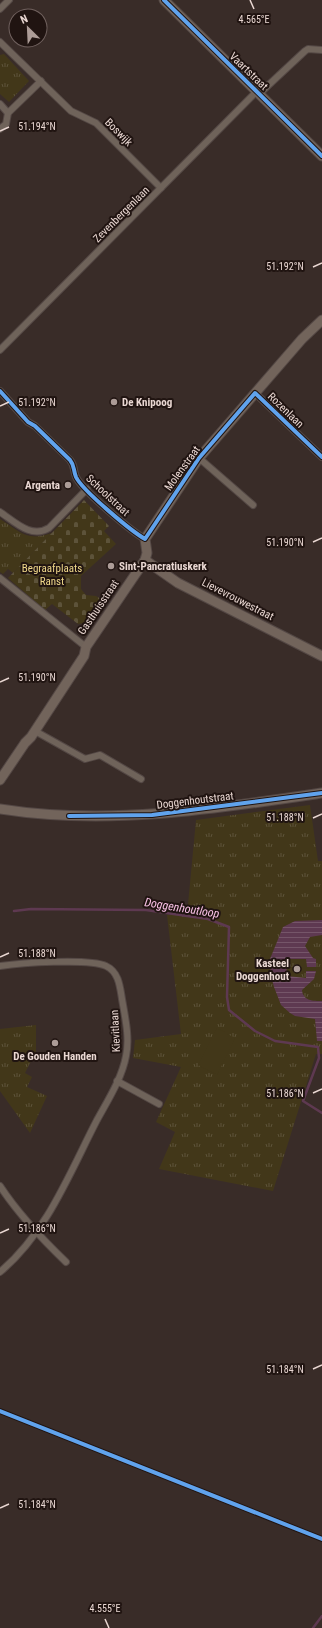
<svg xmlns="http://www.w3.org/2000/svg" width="322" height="1628" viewBox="0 0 322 1628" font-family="'Roboto Condensed',sans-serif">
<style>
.grass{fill:url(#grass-tufts)}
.cemetery{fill:url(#cemetery-stones)}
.pitch{fill:#423719}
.water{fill:url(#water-rules)}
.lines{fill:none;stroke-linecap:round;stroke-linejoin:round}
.stream{stroke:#5e3951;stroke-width:2.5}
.street-casing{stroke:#544845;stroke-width:8}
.secondary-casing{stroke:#544845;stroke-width:11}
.street{stroke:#6f635a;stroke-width:6}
.secondary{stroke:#72645b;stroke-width:9}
.cycleway-casing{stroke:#201411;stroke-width:6}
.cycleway{stroke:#60a3ed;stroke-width:4}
.ticks{fill:none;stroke:#ead8d3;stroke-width:1.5}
.poi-dot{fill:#ac9c97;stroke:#201411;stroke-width:1.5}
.labels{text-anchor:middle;stroke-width:4;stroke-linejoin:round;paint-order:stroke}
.street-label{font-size:11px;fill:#ead8d3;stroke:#201411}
.poi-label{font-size:11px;font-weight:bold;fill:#ead8d3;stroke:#201411;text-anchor:start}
.park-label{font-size:11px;fill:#efd88b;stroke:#201411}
.water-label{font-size:12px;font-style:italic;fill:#f9c1e6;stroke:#201411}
.ticks-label{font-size:10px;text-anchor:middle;fill:#ead8d3;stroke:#201411;stroke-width:4;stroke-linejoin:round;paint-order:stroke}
</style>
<defs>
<pattern id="grass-tufts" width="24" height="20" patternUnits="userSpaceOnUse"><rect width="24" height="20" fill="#423719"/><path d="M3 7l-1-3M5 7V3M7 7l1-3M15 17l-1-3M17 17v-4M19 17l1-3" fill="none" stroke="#5d533a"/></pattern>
<pattern id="cemetery-stones" width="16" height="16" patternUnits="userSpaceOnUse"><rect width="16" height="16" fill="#423719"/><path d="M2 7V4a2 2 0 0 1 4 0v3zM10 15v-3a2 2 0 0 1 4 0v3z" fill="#5d533a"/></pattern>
<pattern id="water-rules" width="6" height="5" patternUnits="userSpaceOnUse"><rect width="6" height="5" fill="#5e3951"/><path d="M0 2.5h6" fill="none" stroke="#755569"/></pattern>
</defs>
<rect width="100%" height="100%" fill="#392c28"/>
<g class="grass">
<polygon points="4,54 29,81 9,102 0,94 0,55"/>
<path d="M0 519C21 532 26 542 52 533L13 573 8 569 3 574 0 572Z"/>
<polygon points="310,805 318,861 322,861 322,1054 316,1054 273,1191 159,1169 175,1132 156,1122 181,1067 133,1058 135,1040 181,1034 167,915 187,915 196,820"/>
<polygon points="36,1025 36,1051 25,1073 32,1077 27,1087 47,1096 30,1133 0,1091 0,1029"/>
</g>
<polygon class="cemetery" points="84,500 109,526 104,531 116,544 81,576 81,589 86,595 96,596 101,599 85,623 78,624 52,604 45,610 8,578"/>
<polygon class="pitch" points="217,1028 235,1038 217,1075 198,1065"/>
<path class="water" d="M322 920V935L310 937 305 946 313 958 316 959V967H307L306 959H286L287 976 306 978V971H316L314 979 302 990C303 1001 313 1001 322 1001V1041H317L315 1019 295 1016 290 1013 281 1005 274 987 271 976 270 959 283 927 295 921Z"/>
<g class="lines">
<g class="stream">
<polyline points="14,911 31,909 146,910 208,919 229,927 227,997 229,1010 255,1031 275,1041 318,1047 319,1058 303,1101 322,1113"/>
<polyline points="313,1628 322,1616"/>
</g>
<defs>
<g id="street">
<polyline points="0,9 9,0"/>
<polyline points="0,42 71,111 96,123 161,188"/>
<polyline points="260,93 305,51 308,49 322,50"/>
<polyline points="0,104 8,113"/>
<polyline points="0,129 6,124 8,113 41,81"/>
<polyline points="0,350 257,91"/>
<path d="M0 391 28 422 35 426 70 460C75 466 73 470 76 477 82 490 131 531 145 539"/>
<polyline points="255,393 322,457"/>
<polyline points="199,458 253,505"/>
<path d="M0 512C15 522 31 539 49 528L87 489"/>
<polyline points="0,578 86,647"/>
<polyline points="35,731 85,759 100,755 141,779"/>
<path d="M0 966C20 963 89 958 106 966 119 972 120 987 122 999 125 1017 130 1038 126 1056 122 1078 108 1100 97 1120 70 1172 47 1233 0 1272"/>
<polyline points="117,1081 159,1104"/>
<path d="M0 1186C19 1215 41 1238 66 1262"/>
</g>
<g id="secondary">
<polyline points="164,0 322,156"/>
<polyline points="145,560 178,583 322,656"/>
<polyline points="0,780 25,743 31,737 84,656 86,647 145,560 147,553 145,539 199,458 302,339 322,320"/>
<path d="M0 809C107 826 216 809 322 793"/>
</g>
</defs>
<use href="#street" class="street-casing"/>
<use href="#secondary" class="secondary-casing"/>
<use href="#street" class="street"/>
<use href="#secondary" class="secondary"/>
<defs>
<g id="cycleway">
<polyline points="164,0 322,156"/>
<path d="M0 391 28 422 35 426 70 460C75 466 73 470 76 477 82 490 131 531 145 539L199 458 255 393 322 457"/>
<polyline points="69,816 152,815 322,793"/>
<polyline points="0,1411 322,1539"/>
</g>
</defs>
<use href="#cycleway" class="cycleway-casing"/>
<use href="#cycleway" class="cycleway"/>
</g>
<path class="ticks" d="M250 0 254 9M0 131 9 127M313 267 322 263M0 406 9 402M313 542 322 538M0 682 9 678M313 818 322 814M0 957 9 953M313 1093 322 1089M0 1233 9 1229M313 1369 322 1365M0 1508 9 1504M105 1619 109 1628"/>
<g class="poi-dot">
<circle cx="114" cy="402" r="4"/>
<circle cx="68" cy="485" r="4"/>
<circle cx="111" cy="566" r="4"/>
<circle cx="297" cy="969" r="4"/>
<circle cx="55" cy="1043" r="4"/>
</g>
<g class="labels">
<g class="street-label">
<text transform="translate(249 71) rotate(44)" y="4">Vaartstraat</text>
<text transform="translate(119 132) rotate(45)" y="4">Boswijk</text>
<text transform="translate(121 214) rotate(-45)" y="4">Zevenbergenlaan</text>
<text transform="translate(286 410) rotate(44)" y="4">Rozenlaan</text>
<text transform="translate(182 468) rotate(-54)" y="4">Molenstraat</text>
<text transform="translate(108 495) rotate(43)" y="4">Schoolstraat</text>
<text transform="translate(238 599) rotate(27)" y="4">Lievevrouwestraat</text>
<text transform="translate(98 607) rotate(-56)" y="4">Gasthuisstraat</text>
<text transform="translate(195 800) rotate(-7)" y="4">Doggenhoutstraat</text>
<text transform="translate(115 1031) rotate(-93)" y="4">Kievitlaan</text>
</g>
<g class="poi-label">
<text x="122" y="406">De Knipoog</text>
<text x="60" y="489" text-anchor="end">Argenta</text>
<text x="119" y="570">Sint-Pancratiuskerk</text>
<text x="289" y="967" text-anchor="end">Kasteel<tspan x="289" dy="13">Doggenhout</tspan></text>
<text x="55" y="1060" text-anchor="middle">De Gouden Handen</text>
</g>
<g class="park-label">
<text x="52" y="572">Begraafplaats<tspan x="52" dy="13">Ranst</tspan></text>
</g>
<g class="water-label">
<text transform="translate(182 908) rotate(9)" y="4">Doggenhoutloop</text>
</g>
</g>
<g class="ticks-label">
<text x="254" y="23">4.565°E</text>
<text x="37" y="130">51.194°N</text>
<text x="285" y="270">51.192°N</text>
<text x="37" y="406">51.192°N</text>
<text x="285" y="546">51.190°N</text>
<text x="37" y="681">51.190°N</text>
<text x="285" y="821">51.188°N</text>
<text x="37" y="957">51.188°N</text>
<text x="285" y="1097">51.186°N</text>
<text x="37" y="1232">51.186°N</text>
<text x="285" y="1373">51.184°N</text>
<text x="37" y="1508">51.184°N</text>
<text x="105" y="1612">4.555°E</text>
</g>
<g transform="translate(28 28) rotate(336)"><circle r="19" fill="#201411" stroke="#71625f"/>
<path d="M0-3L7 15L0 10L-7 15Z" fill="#ac9c97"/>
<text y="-6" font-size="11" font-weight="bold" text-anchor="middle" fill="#ead8d3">N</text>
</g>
</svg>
